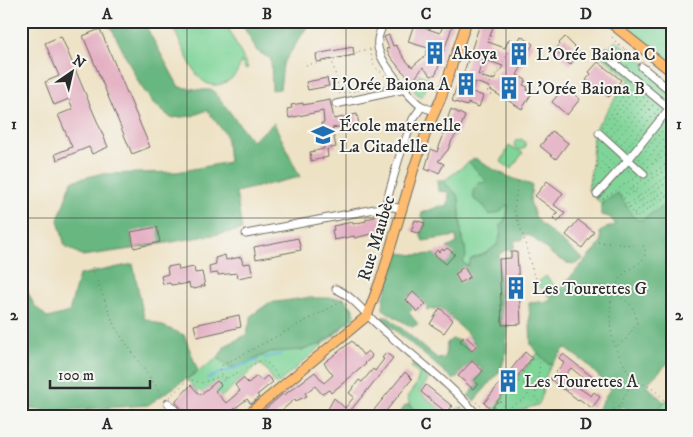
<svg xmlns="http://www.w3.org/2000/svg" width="693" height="437" viewBox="0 0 693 437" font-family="'IM FELL DW Pica',serif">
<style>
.green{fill:#7fd498;stroke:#558062}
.forest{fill:#67b680;stroke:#497056}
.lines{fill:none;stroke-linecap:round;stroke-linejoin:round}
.stream{stroke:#5cb3d9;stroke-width:2}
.building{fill:#e4b0c3;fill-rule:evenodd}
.minor-casing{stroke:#6f6b61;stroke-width:9}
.major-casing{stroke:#6f6b61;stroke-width:11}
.path{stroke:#6f6b61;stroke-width:1;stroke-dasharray:1 4;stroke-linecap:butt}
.minor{stroke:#fff;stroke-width:7}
.major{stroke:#fdbc70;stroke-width:9}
.grid{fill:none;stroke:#2b2b2b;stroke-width:1;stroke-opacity:0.55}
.labels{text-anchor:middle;stroke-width:4;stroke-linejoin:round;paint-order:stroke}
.poi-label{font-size:18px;fill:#2b2b2b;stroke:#f6f6f2;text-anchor:start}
.street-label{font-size:18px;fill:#2b2b2b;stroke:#f6f6f2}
.neatline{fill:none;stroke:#2b2b2b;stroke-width:2}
.grid-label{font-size:16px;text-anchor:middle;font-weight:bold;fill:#2b2b2b}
</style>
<rect width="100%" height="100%" fill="#f6f6f2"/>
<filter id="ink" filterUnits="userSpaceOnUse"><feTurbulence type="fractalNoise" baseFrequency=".02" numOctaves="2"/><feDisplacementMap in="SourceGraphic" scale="10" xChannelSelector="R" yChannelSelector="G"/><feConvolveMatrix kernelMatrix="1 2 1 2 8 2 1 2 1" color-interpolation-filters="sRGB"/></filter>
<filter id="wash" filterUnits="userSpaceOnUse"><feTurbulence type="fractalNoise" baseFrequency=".0096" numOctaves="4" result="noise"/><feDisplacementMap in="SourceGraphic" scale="20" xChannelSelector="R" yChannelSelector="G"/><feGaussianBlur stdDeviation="1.12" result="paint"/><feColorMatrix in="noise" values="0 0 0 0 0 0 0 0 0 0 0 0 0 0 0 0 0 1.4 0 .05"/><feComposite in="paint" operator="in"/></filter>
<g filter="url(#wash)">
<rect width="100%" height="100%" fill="#eee2c5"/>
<g class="green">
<path d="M170 21H225L248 68 245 69 241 61C239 70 235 78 226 82 203 94 193 69 185 53 180 42 175 32 170 21Z"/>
<polygon points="619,21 672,21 672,64"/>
<polygon points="616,40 672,86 672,200 642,220 635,219 618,193 601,204 588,190 592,165 593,132 624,85 630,80 602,56"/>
<polygon points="420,74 430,79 425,91 421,97 414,91 416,87 414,83"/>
<polygon points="521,139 524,141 526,146 523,149 518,150 523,153 511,169 501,162 509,146 516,150 514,143 517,140"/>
<polygon points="469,162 488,183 474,199 484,206 508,202 507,216 501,225 500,238 497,245 486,253 471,259 468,266 464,264 462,261 465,247 462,241 459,199 449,186 446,185 445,180"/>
<polygon points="546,276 558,290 550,298 537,283"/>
<path d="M349 304C353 308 357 312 354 318L276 385C271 378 267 367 259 364L212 405 200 390 197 392 187 379 218 358 228 367H239L270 352 302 350 321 344 335 333 350 319 352 310Z"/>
<path d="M538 353 548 364H552C548 371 545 377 543 384 542 392 543 398 538 405L508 414 490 416 499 401Z"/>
<path d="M413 365 425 375 428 380 419 392 447 415 461 407 471 416H426C424 409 418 410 412 409L407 397 416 385 419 375 411 367Z"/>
<polygon points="672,397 672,416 655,416 664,402"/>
</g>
<g class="forest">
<polygon points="93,21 143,21 179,87 202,90 213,90 252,141 274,123 300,177 236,192 242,230 131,249 83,256 65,246 58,220 72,181 99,174 177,172 229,162 226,135 207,110 192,116 171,118 154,104 140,85 111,27"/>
<polygon points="240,21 311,21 283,64 280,89 272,90 271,59 257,51 250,38"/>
<path d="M475 158C492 170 512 179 532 185L530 201 535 216 542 225 583 259 576 264 567 263 553 255 531 236 523 235 522 240H515L514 248 506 250 499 254 502 325H508L506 353 501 370 474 401 468 396 478 384 474 381 483 370 472 361 454 380 381 318 383 317H388L438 359 445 358 447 343 452 339 460 341 472 351 476 346 466 332 440 308 427 310 426 304 413 292 406 300 414 308 409 313 418 324 412 327 398 319 383 309 384 297 398 253 416 255 434 254 446 264 454 254 447 248 457 243 456 236 423 241 420 234 422 228H424L425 219 421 217 422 213 440 206 448 207 449 192 438 191 437 180H445L446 185 456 193 459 199 462 241 465 247 466 257 463 261 464 264 468 266 471 259 486 253 497 245 500 238 501 225 507 216 508 204 500 212 490 215 484 206 474 199 473 191 479 183 487 182 469 162Z"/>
<path d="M618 193 635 219 642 220 672 200V359L646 385 664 402 655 416H635L622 406 615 416H594L610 389 587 364 565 348 552 364H548L531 345 529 303 549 301 601 243 600 232 603 229 615 225C613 218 608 216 601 215V204Z"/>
<polygon points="133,264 144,318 184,335 198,371 148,405 88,409 43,411 21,407 21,278 34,305 48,318 69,312 79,275"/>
<polygon points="305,298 344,298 349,304 352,310 350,319 335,333 321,344 302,350 270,352 239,367 228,367 218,358 225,346 246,335 252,315 269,303"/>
<path d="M409 404 412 409C418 410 424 409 426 416H397L406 405Z"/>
</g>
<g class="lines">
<g class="stream">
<polyline points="264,358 281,354"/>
<polyline points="207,378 258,360"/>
</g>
</g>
<g id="blocks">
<g class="building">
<polygon points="415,21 427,21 425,28 440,33 445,21 454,21 436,74 431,76 423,67 413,81 400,69 390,56 386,49 389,48 384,37 389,35 393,46 396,45 404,58 412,67 425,56 428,48 408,42"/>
<path d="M481 21H495L488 42 505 48 509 39 518 42 521 36 533 44 522 63 523 64 517 75 526 80 523 85 528 87 527 90 532 93 522 109 489 89 490 87 475 82 472 92 483 96 479 107 468 103 467 106 452 101 460 75H463ZM483 59 503 66 494 80 482 77 483 74 478 75Z"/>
<polygon points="100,29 150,147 132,154 83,36"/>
<polygon points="61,36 108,147 92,154 89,147 57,160 55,154 72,147 58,115 73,109 69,99 54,105 45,82 59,76 45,43"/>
<polygon points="565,37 581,53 570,65 555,50 560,44 559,43"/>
<polygon points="353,47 354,55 317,62 316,54"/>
<polygon points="598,62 621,80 609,97 586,80 591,74 589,72"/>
<polygon points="327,78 329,86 308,90 306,82"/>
<polygon points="564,87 580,99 567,115 552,102"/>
<polygon points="330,100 334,119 357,114 359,125 352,126 351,125 332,128 336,147 327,149 328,157 311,161 310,152 324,149 321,130 322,130 321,123 324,123 323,111 289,118 287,109 292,108 291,105 303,103 303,105"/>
<polygon points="451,109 465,116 459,131 452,140 448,150 438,161 444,164 439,173 431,169 430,171 425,169 431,149 437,152 444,134 442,134"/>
<polygon points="552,131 568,143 556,159 540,146"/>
<polygon points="547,181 563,193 554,205 565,213 558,222 553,218 558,213 535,196"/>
<polygon points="380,216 383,231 355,238 354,236 334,240 332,230 334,230 333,226 352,222 353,224 366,221 366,219"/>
<polygon points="415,220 425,223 420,234 411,231"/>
<polygon points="578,220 594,232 582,248 566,235"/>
<polygon points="157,227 160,242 134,248 131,232"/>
<polygon points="298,238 301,250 256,259 254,247"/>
<polygon points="447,248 455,254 446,264 434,254 437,250 439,252 443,249 444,251"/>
<polygon points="511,252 517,252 521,324 502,325 499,259 511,258"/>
<polygon points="225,255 226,260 241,257 243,264 250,263 253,275 238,278 237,273 218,275 218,273 210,274 209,266 216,264 215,258"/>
<polygon points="178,265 179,270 194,267 195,273 202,272 205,286 201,286 202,287 194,289 193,288 190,288 189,283 178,285 178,284 171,285 170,283 163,284 161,276 168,274 167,267"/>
<polygon points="464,267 470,277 460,283 455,274 460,271 459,270"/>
<polygon points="413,292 426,304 418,312 406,300"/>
<polygon points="440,308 453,320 444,333 430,324"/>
<polygon points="239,315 241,327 197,337 194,325"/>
<polygon points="465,336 476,346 472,351 460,341"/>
<polygon points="352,341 363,355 368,351 372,355 371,358 365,363 366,364 331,393 329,390 322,394 315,386 305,393 307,396 296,401 295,399 275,416 257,416 283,394 284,395 315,372 324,383 333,375 324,363"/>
<polygon points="525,352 532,358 491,409 484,403"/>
<polygon points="386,353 393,358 369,388 350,411 351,412 348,416 337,416 328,409 334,398 345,408 354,397 349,393 359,380 362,382 373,369 375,371 384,359 382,358"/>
<polygon points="563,354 595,379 591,384 571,368 563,377 591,396 594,392 600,397 592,408 579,399 578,400 564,389 563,390 550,379 564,363 559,358"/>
<polygon points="472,361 483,371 474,381 478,384 473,389 458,376"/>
<polygon points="405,372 412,379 382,416 369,416"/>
<polygon points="257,376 261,381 267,376 273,382 257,395 259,397 251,404 247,399 234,409 240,416 190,416 175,402 191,385 200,395 217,381 221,385 215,391 226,403 240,391 235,385 243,378 248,383"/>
<polygon points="426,385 452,406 447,413 421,392"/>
</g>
</g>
</g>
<g filter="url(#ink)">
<use href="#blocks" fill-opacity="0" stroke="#6f6b61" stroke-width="1"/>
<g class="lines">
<defs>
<g id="minor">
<path d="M385 21C380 30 375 41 379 51 383 65 409 97 421 106 425 108 431 110 436 111"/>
<polyline points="605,55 671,110"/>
<polyline points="642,67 672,92"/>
<polyline points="336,104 406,89"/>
<polyline points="599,133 644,174"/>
<polyline points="597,194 628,160 672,105"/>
<polyline points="385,207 399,158 413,119 422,106"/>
<polyline points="246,234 385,207 389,206 402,209"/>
<path d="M336 289C353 296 366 315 380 327 412 356 450 383 478 416"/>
<polyline points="168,403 177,412 182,416"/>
</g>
<g id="major">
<polyline points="608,21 672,72"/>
<polyline points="246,416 367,316 383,273 414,168 427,130 441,98 467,21"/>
</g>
</defs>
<use href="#minor" class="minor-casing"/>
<use href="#major" class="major-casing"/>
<g class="path">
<polyline points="612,37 615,41 639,60"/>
<polyline points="370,50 374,66 385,76"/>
<polyline points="613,54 620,45"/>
<polyline points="618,58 625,49"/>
<polyline points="334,60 357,55 356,52 370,49"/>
<polyline points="622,62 629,53"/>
<polyline points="306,65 332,60 340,94 390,85"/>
<polyline points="627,66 634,57"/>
<polyline points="492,95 487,91 487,88 516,40"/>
<polyline points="613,118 634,89"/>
<polyline points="603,127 626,91 630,86"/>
<polyline points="607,132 639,92"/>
<polyline points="611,136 644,97"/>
<polyline points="616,141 648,101"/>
<polyline points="621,145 653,105"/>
<polyline points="626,149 659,108"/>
<polyline points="598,150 615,166"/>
<polyline points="598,158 609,170"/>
<polyline points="639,159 672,119"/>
<polyline points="644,163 672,129"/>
<polyline points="652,164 672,139"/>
<polyline points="597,166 605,174"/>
<polyline points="648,167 672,151"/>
<polyline points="628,170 635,176"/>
<polyline points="652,174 672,160"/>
<polyline points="642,180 621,196 636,218 672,192"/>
<polyline points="518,181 514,210 523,235 533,273 538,282"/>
<polyline points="593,187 597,160 598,142"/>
<polyline points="632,188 644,206 672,186"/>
<polyline points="624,198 672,165"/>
<polyline points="603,199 637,176"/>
<polyline points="628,204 672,173"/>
<polyline points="630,208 672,179"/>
<polyline points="634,213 644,206 646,209"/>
<path d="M598 242 644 246C650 261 635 264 626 272 620 277 614 287 612 295 609 311 609 333 616 349 621 359 627 370 633 380 645 384 657 389 664 401 667 407 665 409 672 415"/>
<polyline points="92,267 115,327 161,394"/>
<path d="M613 293C630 303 634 303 637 324L626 339 616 347"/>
<path d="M226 378C221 375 220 372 221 366L341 302 347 305"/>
<path d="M219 383C232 374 247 369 261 360 270 363 274 371 280 379"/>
<polyline points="169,397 188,380 190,379 201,383 221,376"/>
<polyline points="671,399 669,401 672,404"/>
<path d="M500 401C502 405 504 408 509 408L527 397 530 389 525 384 516 381"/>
<polyline points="665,401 672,395"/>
<polyline points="476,402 489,413 534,358 540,363 535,398 541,403"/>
<polyline points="447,416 453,411 461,407"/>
<polyline points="606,416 612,410 620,406 632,381"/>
</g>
<use href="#minor" class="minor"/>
<use href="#major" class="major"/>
</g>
</g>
<path class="grid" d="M187 21V416M346 21V416M506 21V416M21 218H672"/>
<defs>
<symbol id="building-bare" viewBox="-9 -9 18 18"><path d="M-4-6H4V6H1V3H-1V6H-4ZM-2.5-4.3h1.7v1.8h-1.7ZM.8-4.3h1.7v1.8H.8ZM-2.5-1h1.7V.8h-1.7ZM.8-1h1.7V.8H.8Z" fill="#1f6fb2" stroke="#f6f6f2" stroke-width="2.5" paint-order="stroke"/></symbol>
<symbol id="school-bare" viewBox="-9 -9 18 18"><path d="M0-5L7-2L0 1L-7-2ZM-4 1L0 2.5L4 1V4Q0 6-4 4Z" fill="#1f6fb2" stroke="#f6f6f2" stroke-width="2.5" paint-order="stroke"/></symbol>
</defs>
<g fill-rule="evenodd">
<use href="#building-bare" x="419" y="37" width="32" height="32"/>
<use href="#building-bare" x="503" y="38" width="32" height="32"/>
<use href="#building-bare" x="450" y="68" width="32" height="32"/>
<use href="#building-bare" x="493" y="72" width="32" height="32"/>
<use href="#school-bare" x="307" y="119" width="32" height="32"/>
<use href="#building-bare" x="500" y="272" width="32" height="32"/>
<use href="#building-bare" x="492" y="365" width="32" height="32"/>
</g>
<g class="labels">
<g class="poi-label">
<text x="452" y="59">Akoya</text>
<text x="536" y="60">L'Orée Baiona C</text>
<text x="450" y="90" text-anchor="end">L'Orée Baiona A</text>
<text x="526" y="94">L'Orée Baiona B</text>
<text x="339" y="131">École maternelle<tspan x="339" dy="21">La Citadelle</tspan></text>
<text x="532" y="294">Les Tourettes G</text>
<text x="524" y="387">Les Tourettes A</text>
</g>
<g class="street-label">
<text transform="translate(376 238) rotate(-73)" y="6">Rue Maubèc</text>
</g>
</g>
<rect width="693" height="437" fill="none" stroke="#f6f6f2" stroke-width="55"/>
<g transform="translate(72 72) rotate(34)" stroke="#f6f6f2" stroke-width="4" paint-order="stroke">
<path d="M0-4L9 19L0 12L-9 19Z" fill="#2b2b2b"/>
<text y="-8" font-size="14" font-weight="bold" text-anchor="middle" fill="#2b2b2b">N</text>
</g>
<path d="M50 380v8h100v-8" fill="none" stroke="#2b2b2b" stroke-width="2.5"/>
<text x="58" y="380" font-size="15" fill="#2b2b2b" stroke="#f6f6f2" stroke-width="4" paint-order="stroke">100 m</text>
<rect x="28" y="28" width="638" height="382" class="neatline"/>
<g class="grid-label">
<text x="107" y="19">A</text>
<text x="267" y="19">B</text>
<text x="426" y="19">C</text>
<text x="586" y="19">D</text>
<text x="14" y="129">1</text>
<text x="679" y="129">1</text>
<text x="14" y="320">2</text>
<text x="679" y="320">2</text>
<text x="107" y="429">A</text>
<text x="267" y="429">B</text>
<text x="426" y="429">C</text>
<text x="586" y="429">D</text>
</g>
</svg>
